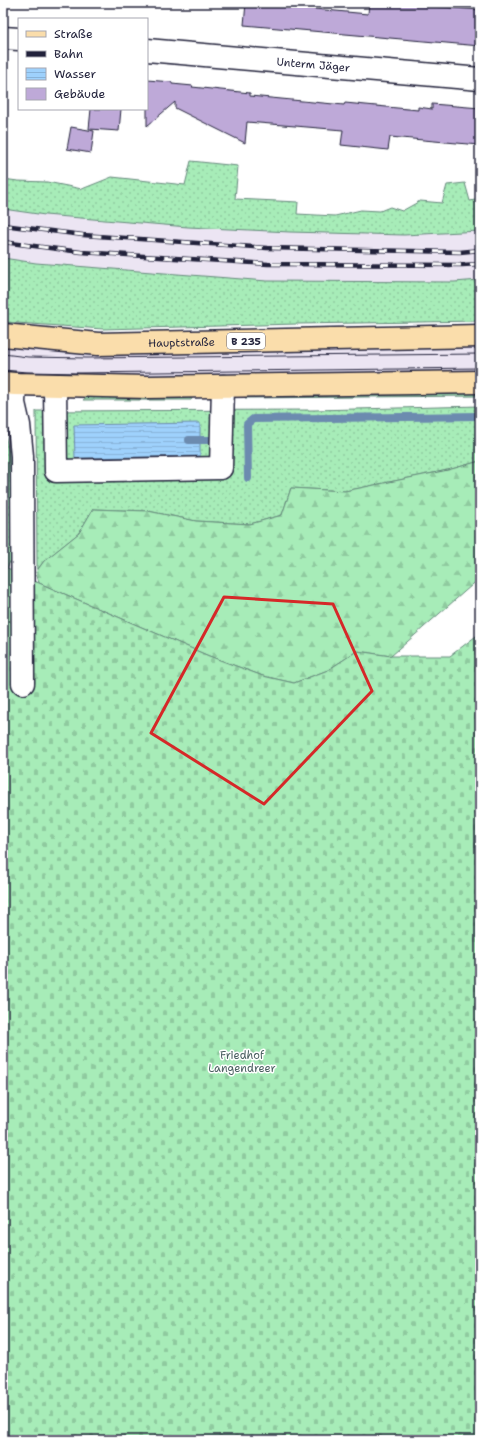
<svg xmlns="http://www.w3.org/2000/svg" width="483" height="1443" viewBox="0 0 483 1443" font-family="'Shantell Sans',sans-serif">
<style>
.built{fill:#ece5f3}
.grass{fill:url(#grass-dots);stroke:#64877a}
.forest{fill:url(#forest-firs);stroke:#64877a}
.cemetery{fill:url(#cemetery-stones);stroke:#64877a}
.water{fill:url(#water-rules);stroke:#6c8baf}
.lines{fill:none;stroke-linecap:round;stroke-linejoin:round}
.stream{stroke:#6c8baf;stroke-width:8}
.building{fill:#bea9d8;stroke:#22223b}
.minor-casing{stroke:#22223b;stroke-width:25}
.major-casing{stroke:#22223b;stroke-width:25}
.minor{stroke:#fff;stroke-width:22}
.major{stroke:#faddab;stroke-width:22}
.tram{stroke:#22223b;stroke-width:1}
.rail-casing{stroke:#22223b;stroke-width:4.5}
.rail{stroke:#fff;stroke-width:3;stroke-dasharray:9;stroke-linecap:butt}
.marked{fill:none;stroke:#d62828;stroke-width:3;stroke-linejoin:round}
.labels{text-anchor:middle;stroke-width:3;stroke-linejoin:round;paint-order:stroke}
.shield{fill:#fff;stroke:#646476;stroke-width:1}
.shield-label{font-size:10px;font-weight:bold;fill:#22223b}
.street-label{font-size:11px;fill:#22223b;stroke:#fff}
.park-label{font-size:11px;fill:#4a5f60;stroke:#fff}
</style>
<defs>
<pattern id="grass-dots" width="8" height="8" patternUnits="userSpaceOnUse"><rect width="8" height="8" fill="#a7ecb8"/><path d="M2 2h.1M6 6h.1" fill="none" stroke="#8fca9f" stroke-width="1.8" stroke-linecap="round"/></pattern>
<pattern id="forest-firs" width="22" height="20" patternUnits="userSpaceOnUse"><rect width="22" height="20" fill="#a7ecb8"/><path d="M5 1l3.5 6h-7zM16 11l3.5 6h-7z" fill="#8fca9f"/></pattern>
<pattern id="cemetery-stones" width="16" height="16" patternUnits="userSpaceOnUse"><rect width="16" height="16" fill="#a7ecb8"/><path d="M2 7V4a2 2 0 0 1 4 0v3zM10 15v-3a2 2 0 0 1 4 0v3z" fill="#8fca9f"/></pattern>
<pattern id="water-rules" width="6" height="5" patternUnits="userSpaceOnUse"><rect width="6" height="5" fill="#9ed1fc"/><path d="M0 2.5h6" fill="none" stroke="#88b3d9"/></pattern>
</defs>
<rect width="100%" height="100%" fill="#fff"/>
<filter id="ink" filterUnits="userSpaceOnUse"><feTurbulence type="fractalNoise" baseFrequency=".025" numOctaves="2"/><feDisplacementMap in="SourceGraphic" scale="8" xChannelSelector="R" yChannelSelector="G"/><feConvolveMatrix kernelMatrix="1 2 1 2 8 2 1 2 1" color-interpolation-filters="sRGB"/></filter>
<g filter="url(#ink)">
<g class="built">
<polygon points="3,209 45,215 188,227 404,235 480,231 480,280 454,282 267,281 36,263 3,258"/>
<polygon points="3,343 296,349 480,347 480,374 294,377 3,377"/>
</g>
<g class="grass">
<polygon points="191,161 238,166 235,199 298,202 297,214 335,216 361,210 380,211 390,207 402,211 420,201 442,203 447,185 465,183 470,201 480,199 480,231 404,235 290,232 188,227 45,215 3,209 3,179 18,181 47,182 82,189 112,177 185,185"/>
<polygon points="3,258 36,263 267,281 454,282 480,280 480,321 297,324 103,329 3,322"/>
<polygon points="480,390 480,396 245,398 240,393"/>
<polygon points="195,393 191,400 83,400 89,395"/>
<polygon points="480,406 480,461 448,470 345,491 291,488 282,515 250,524 196,521 148,511 93,509 79,533 44,561 37,570 36,411 314,410"/>
<polygon points="3,425 9,453 14,553 4,545 8,512 3,508"/>
</g>
<g class="forest">
<polygon points="480,461 480,578 391,656 357,651 328,670 294,683 263,676 209,656 39,583 36,572 44,561 79,533 93,509 148,511 196,521 250,524 282,515 291,488 345,491 448,470"/>
<polygon points="3,508 8,512 4,545 14,553 7,568 3,566"/>
</g>
<polygon class="cemetery" points="3,566 39,583 209,656 263,676 294,683 328,670 357,651 391,656 450,656 480,633 480,1440 3,1440"/>
<polygon class="water" points="200,423 200,456 75,458 74,425"/>
<g class="lines">
<g class="stream">
<polyline points="189,440 213,440"/>
<polyline points="248,478 247,424 253,419 480,416"/>
</g>
</g>
<g class="building">
<polygon points="246,3 314,3 314,9 368,14 369,3 415,3 415,5 480,10 480,46 244,25"/>
<polygon points="147,80 172,82 172,84 193,86 192,87 250,93 250,96 344,105 345,103 418,110 418,107 432,109 432,104 480,108 480,140 479,145 390,137 388,150 341,145 343,130 247,122 245,143 175,108 175,102 147,126"/>
<polygon points="91,109 121,109 119,131 89,129"/>
<polygon points="71,127 94,131 91,153 67,149"/>
</g>
<g class="lines">
<defs>
<g id="minor">
<polyline points="3,38 19,39"/>
<path id="s1" d="M147 50 480 79"/>
<polyline points="15,384 14,403 19,425 22,456 23,683"/>
<polyline points="55,385 56,471 221,468 223,386"/>
</g>
<g id="major">
<path id="s2" d="M3 335 98 344 480 336"/>
<polyline points="3,383 15,384 148,387 480,382"/>
</g>
</defs>
<use href="#minor" class="minor-casing"/>
<use href="#major" class="major-casing"/>
<use href="#minor" class="minor"/>
<use href="#major" class="major"/>
<g class="tram">
<polyline points="3,354 28,357 87,358 480,354"/>
<polyline points="3,370 27,372 78,373 480,368"/>
</g>
<defs>
<g id="rail">
<polyline points="3,225 83,235 267,248 460,252 480,250"/>
<polyline points="3,242 81,252 268,264 462,265 480,264"/>
</g>
</defs>
<use href="#rail" class="rail-casing"/>
<use href="#rail" class="rail"/>
</g>
</g>
<path class="marked" d="M224 597 333 604 372 691 264 804 151 733Z"/>
<g class="labels">
<rect class="shield" x="227" y="333" width="38" height="16" rx="3"/>
<g class="shield-label">
<text x="246" y="345">B 235</text>
</g>
<g class="street-label">
<text dy="4" stroke="none"><textPath href="#s1" startOffset="167">Unterm Jäger</textPath></text>
<text dy="4" stroke="none"><textPath href="#s2" startOffset="179">Hauptstraße</textPath></text>
</g>
<g class="park-label">
<text x="242" y="1059">Friedhof<tspan x="242" dy="13">Langendreer</tspan></text>
</g>
</g>
<rect width="483" height="1443" fill="none" stroke="#fff" stroke-width="16"/>
<rect x="8" y="8" width="467" height="1427" fill="none" stroke="#22223b" stroke-width="1.5" filter="url(#ink)"/>
<rect x="18" y="18" width="130" height="92" fill="#ffffff" stroke="#a7a7b1"/>
<rect x="26" y="31" width="20" height="6" fill="#faddab" stroke="#a7a7b1"/>
<text x="54" y="38" font-size="12" fill="#22223b">Straße</text>
<rect x="26" y="51" width="20" height="6" fill="#22223b" stroke="#a7a7b1"/>
<text x="54" y="58" font-size="12" fill="#22223b">Bahn</text>
<rect x="26" y="68" width="20" height="12" fill="url(#water-rules)" stroke="#a7a7b1"/>
<text x="54" y="78" font-size="12" fill="#22223b">Wasser</text>
<rect x="26" y="88" width="20" height="12" fill="#bea9d8" stroke="#a7a7b1"/>
<text x="54" y="98" font-size="12" fill="#22223b">Gebäude</text>
</svg>
